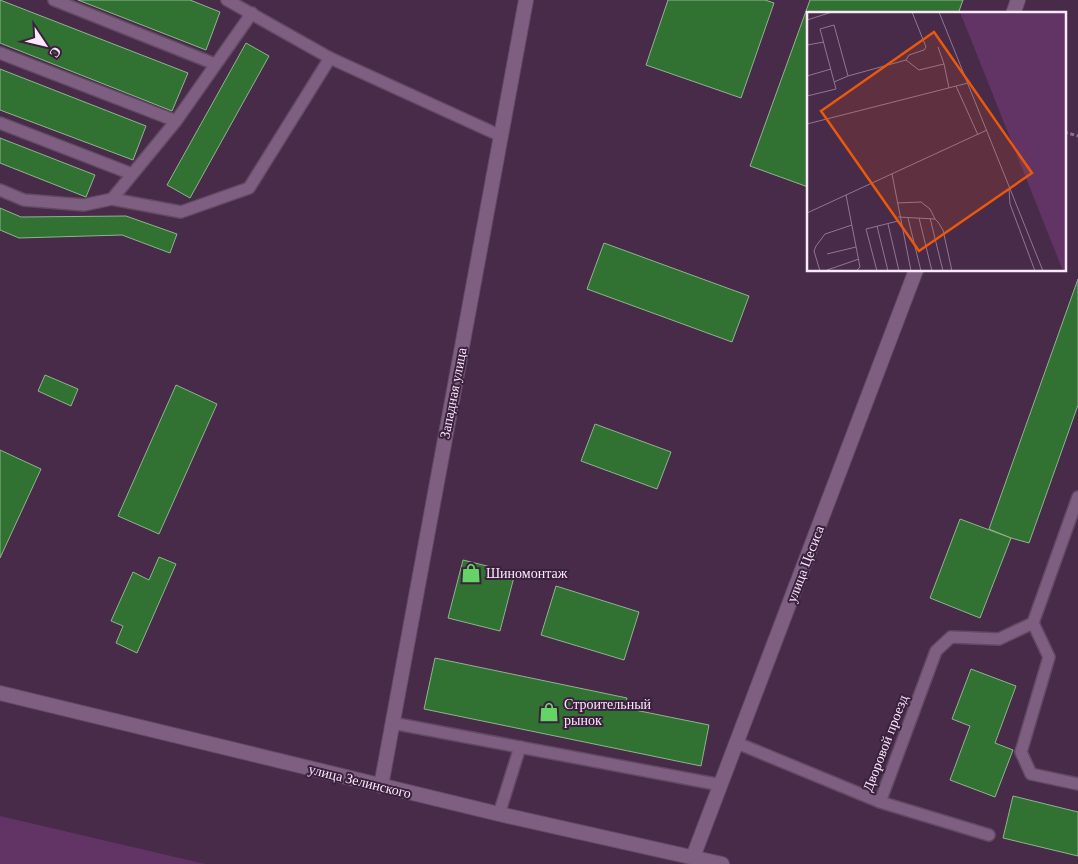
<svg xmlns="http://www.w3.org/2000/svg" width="1078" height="864" viewBox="0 0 1078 864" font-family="Georgia,serif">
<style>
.green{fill:#623466}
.building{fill:#317232;stroke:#90b38f}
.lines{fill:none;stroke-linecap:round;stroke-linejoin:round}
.service-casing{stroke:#624a64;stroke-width:14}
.minor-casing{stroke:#624a64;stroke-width:16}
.tertiary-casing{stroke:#624a64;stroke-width:16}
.path{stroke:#8b738d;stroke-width:3;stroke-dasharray:4 2.5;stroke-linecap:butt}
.service{stroke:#7f5f81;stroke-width:11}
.minor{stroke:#7f5f81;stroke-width:14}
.tertiary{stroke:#7f5f81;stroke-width:14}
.labels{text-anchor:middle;stroke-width:4;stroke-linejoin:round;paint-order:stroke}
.street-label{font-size:14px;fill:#fae8fc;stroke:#3c213e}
.poi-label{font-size:14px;fill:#fae8fc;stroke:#3c213e;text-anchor:start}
.inset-road{fill:none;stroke:#8f7791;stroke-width:1}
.view{fill:#e8590c;fill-opacity:0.15;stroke:#e8590c;stroke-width:2.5}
.inset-edge{fill:none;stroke:#fae8fc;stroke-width:2.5}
</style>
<rect width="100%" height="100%" fill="#472b49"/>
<polygon class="green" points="0,816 205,864 0,864"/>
<g class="building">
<polygon points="0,0 188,73 172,111 0,43"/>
<polygon points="78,0 190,0 220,12 206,50"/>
<polygon points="668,0 765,0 774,3 741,98 646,65"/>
<polygon points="810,0 963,0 958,14 808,14 808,187 750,166"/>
<polygon points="246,43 269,56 190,198 167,185"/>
<polygon points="0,69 146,126 133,160 0,110"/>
<polygon points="0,138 95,175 86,197 0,163"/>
<polygon points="0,208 21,217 126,216 177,234 170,253 122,235 19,238 0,230"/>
<polygon points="604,243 749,296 732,342 587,289"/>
<polygon points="1078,279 1078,405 1029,543 1011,538 989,529"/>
<polygon points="45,375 78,389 71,406 38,391"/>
<polygon points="176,385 217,404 159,534 118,516"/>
<polygon points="595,424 671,452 657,489 581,461"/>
<polygon points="0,450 41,469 0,558"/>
<polygon points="960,519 1011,538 980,618 930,598"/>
<polygon points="159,557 176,564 137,653 116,643 123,626 111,621 133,572 149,580"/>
<polygon points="463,560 515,573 500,631 448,618"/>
<polygon points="556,586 639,612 624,660 541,635"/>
<polygon points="435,658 627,698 625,708 709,725 701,766 424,709"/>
<polygon points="971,669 1016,686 995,743 1013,750 995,797 950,780 970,726 952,719"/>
<polygon points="1013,796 1078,812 1078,856 1003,838"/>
</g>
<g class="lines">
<defs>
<g id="service">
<polyline points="54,0 215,64"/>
<polyline points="227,0 330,58 501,136"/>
<polyline points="0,53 176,121"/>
<polyline points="0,123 132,174"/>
<polyline points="0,190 24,200 84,205 112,199 176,121 252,13"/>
<polyline points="112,199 181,212 249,188 330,58"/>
<polyline points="1078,497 1033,623 1049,657 1021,752 1031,774 1078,784"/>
<polyline points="392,723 721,785"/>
<polyline points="737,743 880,802 936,651 951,637 999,639 1033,623"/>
<polyline points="880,802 989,835"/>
<polyline points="499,814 520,747"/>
</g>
<g id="minor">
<polyline points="1013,14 1018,0"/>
<polyline points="381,786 526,0"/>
<polyline points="693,857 916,270"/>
</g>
<polyline id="tertiary" points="0,693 499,814 722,864"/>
</defs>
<use href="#service" class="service-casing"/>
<use href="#minor" class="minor-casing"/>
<use href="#tertiary" class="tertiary-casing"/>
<polyline class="path" points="1064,132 1078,136"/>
<use href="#service" class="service"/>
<use href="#minor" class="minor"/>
<use href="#tertiary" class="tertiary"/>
</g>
<defs>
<symbol id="shop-bare" viewBox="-9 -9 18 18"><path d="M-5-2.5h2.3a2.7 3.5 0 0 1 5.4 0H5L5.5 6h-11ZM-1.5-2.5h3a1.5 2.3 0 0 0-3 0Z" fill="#65d467" stroke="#3c213e" stroke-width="2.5" paint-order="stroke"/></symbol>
</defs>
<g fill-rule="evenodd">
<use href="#shop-bare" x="457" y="559" width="28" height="28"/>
<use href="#shop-bare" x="535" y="698" width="28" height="28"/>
</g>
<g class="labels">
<g class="street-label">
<text transform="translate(453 393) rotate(-79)" y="5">Западная улица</text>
<text transform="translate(805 564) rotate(-69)" y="5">улица Цесиса</text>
<text transform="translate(885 743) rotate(-69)" y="5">Дворовой проезд</text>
<text transform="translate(360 781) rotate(14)" y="5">улица Зелинского</text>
</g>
<g class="poi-label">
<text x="486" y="578">Шиномонтаж</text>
<text x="564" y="709">Строительный<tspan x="564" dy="16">рынок</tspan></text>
</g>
</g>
<g transform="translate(807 12)">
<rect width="259" height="259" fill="#472b49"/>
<path d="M153 0H259V259H256Z" fill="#623466"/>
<path class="inset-road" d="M132 0 236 259M0 8 25 0M0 33 17 30M131 35 137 52M99 48 112 58 137 52 142 76M0 64 24 57M41 64 99 48 102 43 117 38 119 35 105 0M149 74 171 123M0 84 29 77 13 17 27 13 41 64 27 70M0 112 161 71M85 162 104 259M202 177 203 192 228 259M39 183 53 255 49 259M90 191 114 190 123 197 128 207M0 201 180 118M91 205 128 207 131 210 136 218 145 259M101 206 114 259M112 206 125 259M123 206 136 259M81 212 92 259M70 214 81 259M20 242 49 235M20 258 52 247M13 259 7 239 9 234 18 222 45 213M70 259 59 217 91 209"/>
<path class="view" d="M127 20 225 161 112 239 14 99Z"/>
<rect width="259" height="259" class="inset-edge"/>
</g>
<g transform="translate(45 45) rotate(125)" stroke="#3c213e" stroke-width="4" paint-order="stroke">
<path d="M0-4L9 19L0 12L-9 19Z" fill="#fae8fc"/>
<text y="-8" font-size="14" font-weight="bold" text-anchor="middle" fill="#fae8fc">С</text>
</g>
</svg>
